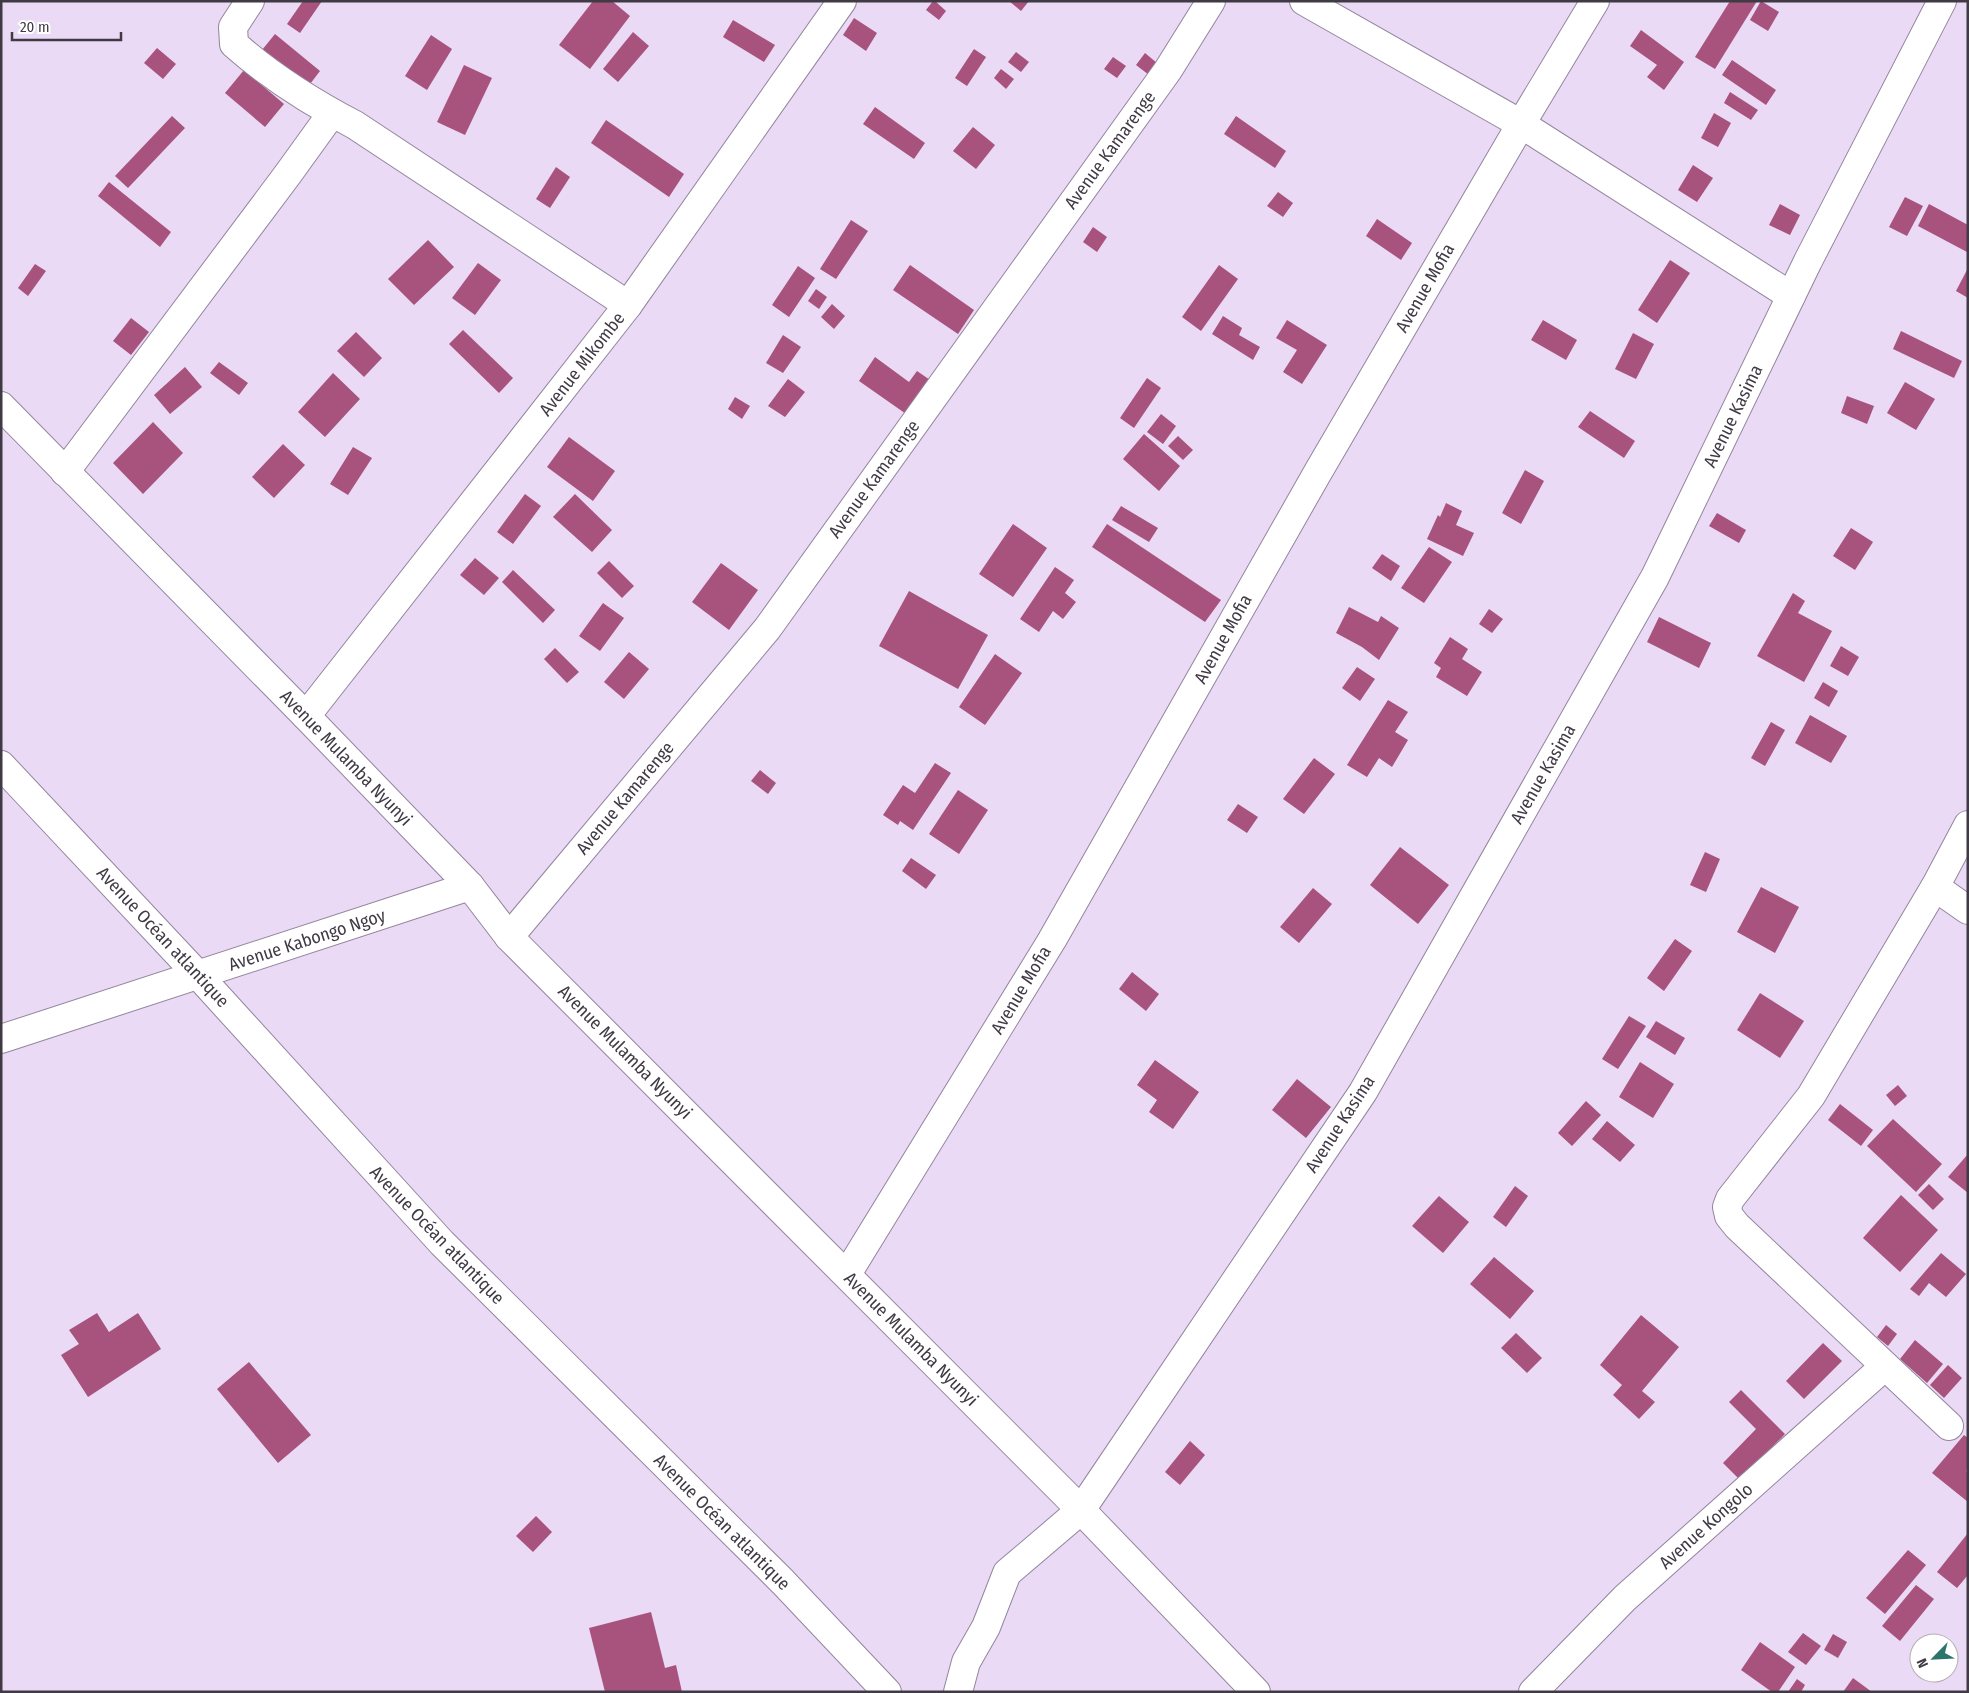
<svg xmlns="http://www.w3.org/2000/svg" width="1969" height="1693" viewBox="0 0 1969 1693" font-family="'Fira Sans Condensed',sans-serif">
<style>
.building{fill:#a7537d}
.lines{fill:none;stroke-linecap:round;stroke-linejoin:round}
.minor-casing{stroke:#93859d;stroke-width:30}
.minor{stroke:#fff;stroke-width:28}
.labels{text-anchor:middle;stroke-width:5;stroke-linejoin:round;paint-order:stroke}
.street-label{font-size:18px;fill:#403a45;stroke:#fff}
</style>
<rect width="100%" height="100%" fill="#eadaf5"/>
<g class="building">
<polygon points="303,1 322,1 300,33 287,24"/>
<polygon points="593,1 612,1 630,16 590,69 559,45"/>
<polygon points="933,1 935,1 946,11 939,20 926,10"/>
<polygon points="1009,1 1029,1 1021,11"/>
<polygon points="1730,1 1757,1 1715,69 1695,57"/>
<polygon points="1761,1 1779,12 1768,31 1750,20"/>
<polygon points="854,18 877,33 866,51 843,35"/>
<polygon points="733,20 775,45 764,62 723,37"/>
<polygon points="1641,30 1684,62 1664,90 1647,77 1657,65 1630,46"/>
<polygon points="633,32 649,46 618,82 603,69"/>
<polygon points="275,34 320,71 307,88 262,50"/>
<polygon points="431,35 452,49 427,90 405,76"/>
<polygon points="157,48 176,64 163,79 144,63"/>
<polygon points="974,49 986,57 967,86 955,78"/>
<polygon points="1016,52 1029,62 1021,72 1008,62"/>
<polygon points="1145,53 1157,63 1149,75 1136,65"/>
<polygon points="1113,57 1126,66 1117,78 1104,69"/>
<polygon points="1732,60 1776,90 1766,105 1722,75"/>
<polygon points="464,65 492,78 465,135 437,122"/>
<polygon points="1001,69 1014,79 1006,89 994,78"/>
<polygon points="244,70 284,104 265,127 225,93"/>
<polygon points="1730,92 1758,110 1751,120 1724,103"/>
<polygon points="875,107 925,143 914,159 863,124"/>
<polygon points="1714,113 1731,123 1718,147 1701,138"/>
<polygon points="172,116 185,128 128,188 115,176"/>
<polygon points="1236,116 1286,151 1275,168 1224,134"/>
<polygon points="606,120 684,174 669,197 591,143"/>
<polygon points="973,127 995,145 976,169 953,151"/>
<polygon points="1693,165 1713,178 1697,202 1678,190"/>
<polygon points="556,167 570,177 550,208 536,199"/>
<polygon points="109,182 171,232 160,247 98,196"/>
<polygon points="1278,192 1293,203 1283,217 1267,206"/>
<polygon points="1905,197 1923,206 1907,236 1889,227"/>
<polygon points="1780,204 1800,215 1790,235 1769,225"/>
<polygon points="1929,204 1968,225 1967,252 1918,226"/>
<polygon points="1377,219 1412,243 1401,260 1366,236"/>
<polygon points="851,220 868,231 836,279 820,269"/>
<polygon points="1093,227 1107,237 1097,252 1083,242"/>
<polygon points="428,240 454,267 414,305 388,279"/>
<polygon points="1670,260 1690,273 1657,323 1638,310"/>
<polygon points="478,263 501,280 475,315 452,298"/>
<polygon points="35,264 46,271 28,296 18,288"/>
<polygon points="910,265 974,310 958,334 893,290"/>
<polygon points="1219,265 1238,279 1201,331 1182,317"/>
<polygon points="798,266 815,278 789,317 772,305"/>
<polygon points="1968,268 1968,298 1956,291"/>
<polygon points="816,289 827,297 819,309 808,301"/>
<polygon points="832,304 845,316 834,329 821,317"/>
<polygon points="1223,316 1242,328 1239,335 1260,347 1253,360 1212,334"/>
<polygon points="131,318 149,332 131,355 113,341"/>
<polygon points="1287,320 1327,345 1302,384 1283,372 1297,350 1276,338"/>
<polygon points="1543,320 1577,340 1566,360 1531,340"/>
<polygon points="463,330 513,378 499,393 449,344"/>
<polygon points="1901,331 1962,361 1954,378 1893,349"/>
<polygon points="356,332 382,358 364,377 337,351"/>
<polygon points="1633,333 1654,344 1636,379 1615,369"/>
<polygon points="783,335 801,347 783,373 766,363"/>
<polygon points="875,357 909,382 917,371 933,382 909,416 859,381"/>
<polygon points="219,362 248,383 239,395 210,373"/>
<polygon points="185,367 202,387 170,414 154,395"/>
<polygon points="333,373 360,399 325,437 298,412"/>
<polygon points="1147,378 1161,388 1134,428 1120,418"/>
<polygon points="788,379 805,392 785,417 768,406"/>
<polygon points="1905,382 1935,399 1916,430 1887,413"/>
<polygon points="1847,396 1874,406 1867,424 1841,413"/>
<polygon points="735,397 750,406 742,419 728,409"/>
<polygon points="1590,411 1635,441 1624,458 1578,427"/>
<polygon points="1161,414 1176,426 1163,444 1147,432"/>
<polygon points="153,422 183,453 143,494 113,463"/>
<polygon points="1144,434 1180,466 1159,491 1123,459"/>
<polygon points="1178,436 1193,450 1183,460 1168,446"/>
<polygon points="569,437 615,471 593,501 547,467"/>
<polygon points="283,444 305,465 274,498 252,477"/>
<polygon points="353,447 372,458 348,495 330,484"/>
<polygon points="1525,470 1544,481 1521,524 1502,513"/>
<polygon points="525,494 541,506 513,544 497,532"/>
<polygon points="575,494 612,530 592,552 553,517"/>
<polygon points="1446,503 1462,511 1456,525 1474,533 1463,556 1427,539 1438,515 1440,517"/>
<polygon points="1121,506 1158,528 1149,542 1112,520"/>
<polygon points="1717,513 1746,530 1739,543 1709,526"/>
<polygon points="1013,524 1047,548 1013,597 979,574"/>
<polygon points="1107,524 1221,600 1205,622 1092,547"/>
<polygon points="1851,528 1873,542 1855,570 1833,556"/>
<polygon points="1429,547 1452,562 1424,603 1401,588"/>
<polygon points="1382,554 1400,566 1391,581 1372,568"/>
<polygon points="475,558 499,578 484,595 460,575"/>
<polygon points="609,561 634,586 622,598 597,573"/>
<polygon points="721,563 758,590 729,630 692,602"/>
<polygon points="1055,567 1074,580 1065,593 1076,602 1063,619 1053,611 1039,632 1020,619"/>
<polygon points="513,570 555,610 543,623 502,582"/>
<polygon points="909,591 988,635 958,689 879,646"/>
<polygon points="1793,593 1805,601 1798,613 1832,631 1804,682 1757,656"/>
<polygon points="603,603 624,618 600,651 579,636"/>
<polygon points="1349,607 1378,622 1381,616 1399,628 1379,660 1362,647 1336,633"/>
<polygon points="1489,609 1503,619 1492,633 1479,624"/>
<polygon points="1659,617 1711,643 1699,668 1647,642"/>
<polygon points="1450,637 1468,649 1462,659 1482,672 1467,696 1436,677 1441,668 1434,663"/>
<polygon points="1841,646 1859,657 1848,676 1830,666"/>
<polygon points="555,648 579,672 567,683 544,659"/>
<polygon points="629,652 649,669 624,699 604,682"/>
<polygon points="995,654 1022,673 985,725 959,707"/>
<polygon points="1357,667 1375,679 1360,701 1342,688"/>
<polygon points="1823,682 1838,691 1829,707 1814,698"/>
<polygon points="1388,700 1408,712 1395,732 1408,740 1392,767 1379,758 1367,777 1347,765"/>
<polygon points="1810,715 1847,736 1831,763 1795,743"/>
<polygon points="1771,722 1785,730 1765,766 1751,758"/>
<polygon points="1314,758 1335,774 1304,814 1283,799"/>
<polygon points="935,763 951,773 913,830 900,821 898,825 883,815 903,785 915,793"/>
<polygon points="760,770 776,783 768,794 751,781"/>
<polygon points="958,790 988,810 959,854 929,834"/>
<polygon points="1238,804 1258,817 1247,833 1227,820"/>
<polygon points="1400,847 1449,885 1418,924 1370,885"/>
<polygon points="1705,852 1720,859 1706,892 1690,885"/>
<polygon points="911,858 936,875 926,889 902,871"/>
<polygon points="1761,887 1799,907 1775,953 1737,932"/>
<polygon points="1313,888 1332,904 1299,943 1280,927"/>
<polygon points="1675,939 1692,951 1664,991 1647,978"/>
<polygon points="1132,972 1159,994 1146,1011 1119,989"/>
<polygon points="1760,993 1804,1021 1780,1058 1737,1030"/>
<polygon points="1629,1016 1646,1026 1618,1069 1602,1059"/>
<polygon points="1656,1021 1685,1038 1675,1055 1646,1037"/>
<polygon points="1155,1060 1199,1092 1173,1129 1149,1112 1157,1100 1137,1085"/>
<polygon points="1640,1062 1674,1084 1653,1118 1619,1097"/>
<polygon points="1297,1079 1331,1107 1306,1138 1272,1110"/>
<polygon points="1898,1085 1907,1096 1895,1106 1886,1095"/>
<polygon points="1586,1101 1601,1115 1572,1146 1558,1133"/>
<polygon points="1840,1104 1873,1130 1861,1146 1828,1120"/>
<polygon points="1893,1119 1942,1164 1916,1192 1867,1146"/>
<polygon points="1607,1121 1635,1145 1620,1162 1592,1139"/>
<polygon points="1968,1154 1968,1193 1948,1177"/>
<polygon points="1929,1184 1944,1199 1933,1210 1918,1195"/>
<polygon points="1515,1186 1528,1196 1506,1227 1493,1217"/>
<polygon points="1901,1195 1938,1230 1900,1272 1863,1238"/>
<polygon points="1439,1196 1469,1222 1443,1253 1412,1226"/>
<polygon points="1941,1253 1966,1274 1946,1297 1929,1283 1919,1296 1910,1289"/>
<polygon points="1494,1257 1534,1291 1510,1319 1470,1284"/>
<polygon points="97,1313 109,1332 138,1313 161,1349 88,1397 61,1355 79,1344 69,1330"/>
<polygon points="1641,1315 1679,1347 1642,1391 1655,1402 1639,1419 1613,1395 1622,1385 1600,1365"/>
<polygon points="1886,1325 1897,1334 1888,1346 1877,1337"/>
<polygon points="1516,1333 1542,1358 1527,1373 1501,1348"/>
<polygon points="1915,1340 1943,1364 1927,1383 1900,1359"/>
<polygon points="1823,1343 1842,1361 1804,1399 1786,1381"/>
<polygon points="249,1362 311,1435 278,1463 217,1389"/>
<polygon points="1948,1365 1962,1378 1944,1398 1930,1385"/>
<polygon points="1741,1390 1785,1434 1740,1480 1723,1463 1756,1429 1729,1402"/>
<polygon points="1964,1435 1968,1438 1968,1469 1966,1471 1968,1472 1968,1502 1932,1473"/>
<polygon points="1190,1441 1205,1455 1180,1485 1165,1472"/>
<polygon points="536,1516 552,1532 533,1552 516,1536"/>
<polygon points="1968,1533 1968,1575 1957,1588 1937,1572"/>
<polygon points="1908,1550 1926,1565 1885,1614 1866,1598"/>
<polygon points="1916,1585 1934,1599 1900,1641 1882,1626"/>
<polygon points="651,1612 665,1668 676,1665 682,1692 605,1692 589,1628"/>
<polygon points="1803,1633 1821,1646 1806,1665 1788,1652"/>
<polygon points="1833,1634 1847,1642 1838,1658 1824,1650"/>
<polygon points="1760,1642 1795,1667 1778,1692 1772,1692 1741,1670"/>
<polygon points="1853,1678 1872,1692 1843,1692"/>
<polygon points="1797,1679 1805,1685 1801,1692 1788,1692"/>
</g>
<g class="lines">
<defs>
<g id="minor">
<path d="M250 1 233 27 234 44C270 76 313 103 355 125L628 305"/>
<polyline points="1304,1 1521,124 1791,296"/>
<polyline points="1,406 306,716 470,886 509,937 1081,1510 1256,1692"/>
<polyline points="65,472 288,174 332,113"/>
<polyline points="306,716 628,305 842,1"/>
<polyline points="1,765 198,975 442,1243 783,1582 887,1692"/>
<polyline points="1935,887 1968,910"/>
<polyline points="509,937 767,629 1168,70 1211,1"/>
<polyline points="1,1039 470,886"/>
<polyline points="847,1274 1052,940 1318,472 1521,124 1595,1"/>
<polyline points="1949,1426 1737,1226 1729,1216 1727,1207 1730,1199 1811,1096 1935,887 1968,825"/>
<polyline points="958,1692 966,1662 986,1627 1007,1573 1081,1510 1363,1092 1655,577 1808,261 1942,1"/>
<polyline points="1533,1692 1625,1598 1885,1366"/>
</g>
</defs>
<use href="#minor" class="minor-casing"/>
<use href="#minor" class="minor"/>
</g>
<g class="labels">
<g class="street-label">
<text transform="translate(1110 150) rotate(-54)" y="6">Avenue Kamarenge</text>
<text transform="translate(1425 288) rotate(-60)" y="6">Avenue Mofia</text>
<text transform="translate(582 364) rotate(-52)" y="6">Avenue Mikombe</text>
<text transform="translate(1733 416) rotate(-64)" y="6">Avenue Kasima</text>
<text transform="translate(874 479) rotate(-54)" y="6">Avenue Kamarenge</text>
<text transform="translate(1223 639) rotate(-61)" y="6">Avenue Mofia</text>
<text transform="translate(346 758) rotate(46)" y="6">Avenue Mulamba Nyunyi</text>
<text transform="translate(1543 774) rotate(-60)" y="6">Avenue Kasima</text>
<text transform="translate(625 798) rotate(-50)" y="6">Avenue Kamarenge</text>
<text transform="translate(163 937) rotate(47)" y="6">Avenue Océan atlantique</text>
<text transform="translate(307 940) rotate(-18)" y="6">Avenue Kabongo Ngoy</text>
<text transform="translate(1021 990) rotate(-59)" y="6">Avenue Mofia</text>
<text transform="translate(625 1052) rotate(45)" y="6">Avenue Mulamba Nyunyi</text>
<text transform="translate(1340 1124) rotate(-57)" y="6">Avenue Kasima</text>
<text transform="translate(437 1235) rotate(46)" y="6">Avenue Océan atlantique</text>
<text transform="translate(911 1339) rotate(45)" y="6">Avenue Mulamba Nyunyi</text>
<text transform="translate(722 1522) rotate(45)" y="6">Avenue Océan atlantique</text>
<text transform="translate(1706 1526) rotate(-42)" y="6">Avenue Kongolo</text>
</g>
</g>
<rect width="1969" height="1693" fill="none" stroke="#403a45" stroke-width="5"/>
<g transform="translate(1934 1658) rotate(246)"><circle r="24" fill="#ffffff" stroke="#b3b0b5"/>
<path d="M0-4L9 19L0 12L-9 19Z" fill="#2c746c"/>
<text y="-8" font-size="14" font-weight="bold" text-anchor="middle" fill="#403a45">N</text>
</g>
<path d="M12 32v8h109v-8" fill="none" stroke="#403a45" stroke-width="2.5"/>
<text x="20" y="32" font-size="15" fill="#403a45" stroke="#ffffff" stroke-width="4" paint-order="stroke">20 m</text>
</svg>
